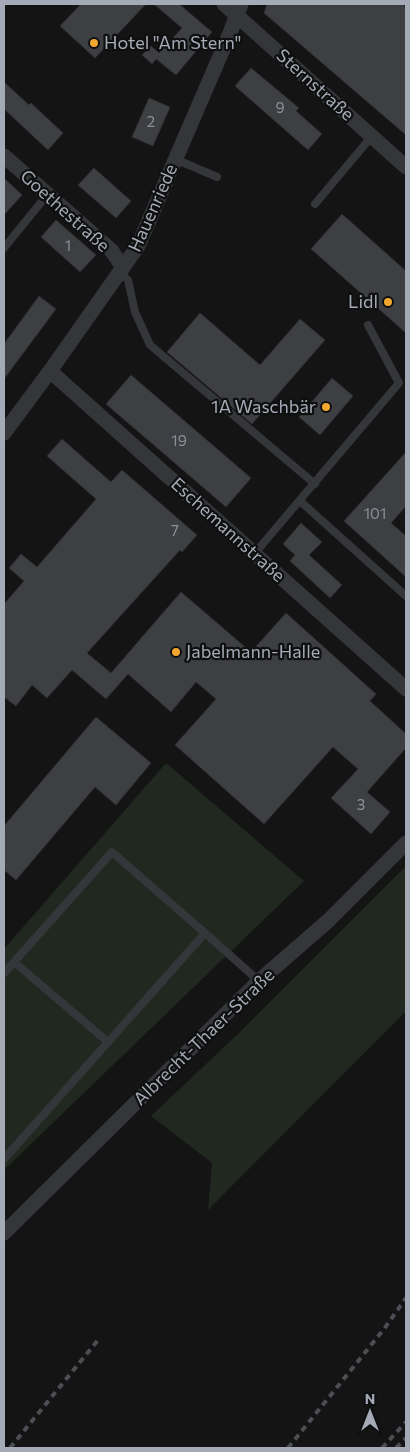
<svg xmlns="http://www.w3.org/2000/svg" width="410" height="1452" viewBox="0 0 410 1452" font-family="Commissioner,sans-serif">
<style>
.green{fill:#202820}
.building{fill:#3e3f42;stroke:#2e2e31}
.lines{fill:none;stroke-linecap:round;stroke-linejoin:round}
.lane{stroke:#35363a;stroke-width:8}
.street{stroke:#35363a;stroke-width:15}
.rail{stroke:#4c4e53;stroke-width:4;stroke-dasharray:6 5;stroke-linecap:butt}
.poi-dot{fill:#f3a72e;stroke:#0f0f10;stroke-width:2}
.labels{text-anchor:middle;stroke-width:4.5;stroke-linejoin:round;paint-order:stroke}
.number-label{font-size:15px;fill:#8b9099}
.poi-label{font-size:18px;fill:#a5abb6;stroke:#0f0f10;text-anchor:start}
.street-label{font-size:18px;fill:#a5abb6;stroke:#0f0f10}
</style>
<rect width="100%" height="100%" fill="#141415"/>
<g class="green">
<polygon points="166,763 304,881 4,1170 4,949"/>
<polygon points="406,866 406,1011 208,1210 212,1163 151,1116 241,1031"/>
</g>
<g class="building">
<polygon points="81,4 146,4 95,58 60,26"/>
<polygon points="154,4 179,4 212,32 176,75 156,59 152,64 142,55 151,46 159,53 182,28"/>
<polygon points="267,4 402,4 406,8 406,135 264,13"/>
<polygon points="251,68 299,108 296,111 322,134 308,150 235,86"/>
<polygon points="4,82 29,105 31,103 63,133 48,150 4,109"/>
<polygon points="149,98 170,107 153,146 132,137"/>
<polygon points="94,168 131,201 116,218 78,185"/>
<polygon points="4,178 22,195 4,215"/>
<polygon points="342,214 406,271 406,333 311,249"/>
<polygon points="56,220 96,255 80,272 41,237"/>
<polygon points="39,296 56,309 4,379 4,344"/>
<polygon points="200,313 260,365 300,319 325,340 252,424 167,352"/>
<polygon points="131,375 251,478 226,507 106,404"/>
<polygon points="332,378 353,396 320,435 299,417"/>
<polygon points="62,439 111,482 122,470 197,535 182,552 180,550 87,653 111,673 181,592 251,652 286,613 376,694 370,701 406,734 406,748 367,792 390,812 371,834 331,798 358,769 333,747 264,824 175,745 216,699 196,682 171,712 128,674 106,699 72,670 47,698 32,685 16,706 4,697 4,604 24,581 9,568 21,554 37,567 96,499 47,456"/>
<polygon points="406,452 406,506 391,523 406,536 406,577 344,521"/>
<polygon points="301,523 322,542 309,555 342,585 330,598 290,561 295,555 283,544"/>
<polygon points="96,717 151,763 116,805 95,787 16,880 4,870 4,826"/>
</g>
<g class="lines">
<g class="lane">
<polyline points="175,159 217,177"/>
<polyline points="315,204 372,136"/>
<polyline points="4,248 47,195"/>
<polyline points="120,272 128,280 135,312 150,345 315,484"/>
<polyline points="300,501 406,596"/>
<polyline points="255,553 399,383 368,325"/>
<polyline points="205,933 259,981"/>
<polyline points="4,973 14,962 108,1042"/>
<polyline points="4,1159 205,933 112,852 14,962"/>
</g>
<g class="street">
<polyline points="224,4 406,167"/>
<polyline points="4,156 112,251 123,268"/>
<polyline points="50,371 406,689"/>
<polyline points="4,433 50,371 138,246 230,33 241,4"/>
<polyline points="4,1233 259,981 329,920 406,843"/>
</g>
<g class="rail">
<polyline points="10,1448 98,1340"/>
<polyline points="288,1448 384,1329 406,1298"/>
<polyline points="382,1448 406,1422"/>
<polyline points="396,1448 406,1438"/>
</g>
</g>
<g class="poi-dot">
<circle cx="94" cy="43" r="5"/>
<circle cx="388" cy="302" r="5"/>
<circle cx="326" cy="407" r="5"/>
<circle cx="176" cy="652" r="5"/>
</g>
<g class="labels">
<g class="number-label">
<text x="280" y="113">9</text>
<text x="151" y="127">2</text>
<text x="68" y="251">1</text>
<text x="179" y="446">19</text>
<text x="375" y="519">101</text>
<text x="175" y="536">7</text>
<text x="361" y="810">3</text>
</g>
<g class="poi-label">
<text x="104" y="49">Hotel "Am Stern"</text>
<text x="378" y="308" text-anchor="end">Lidl</text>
<text x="316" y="413" text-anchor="end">1A Waschbär</text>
<text x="186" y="658">Jabelmann-Halle</text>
</g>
<g class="street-label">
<text transform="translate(315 85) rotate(42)" y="6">Sternstraße</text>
<text transform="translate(153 208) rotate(-66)" y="6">Hauenriede</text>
<text transform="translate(65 211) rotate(42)" y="6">Goethestraße</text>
<text transform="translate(228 530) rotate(42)" y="6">Eschemannstraße</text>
<text transform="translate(204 1037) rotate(-44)" y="6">Albrecht-Thaer-Straße</text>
</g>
</g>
<rect width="410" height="1452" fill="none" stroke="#a5abb6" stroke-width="10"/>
<g transform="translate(370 1412)" stroke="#0f0f10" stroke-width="4" paint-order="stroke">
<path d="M0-4L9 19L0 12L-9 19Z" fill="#a5abb6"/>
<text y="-8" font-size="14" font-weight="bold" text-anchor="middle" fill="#a5abb6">N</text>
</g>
</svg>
